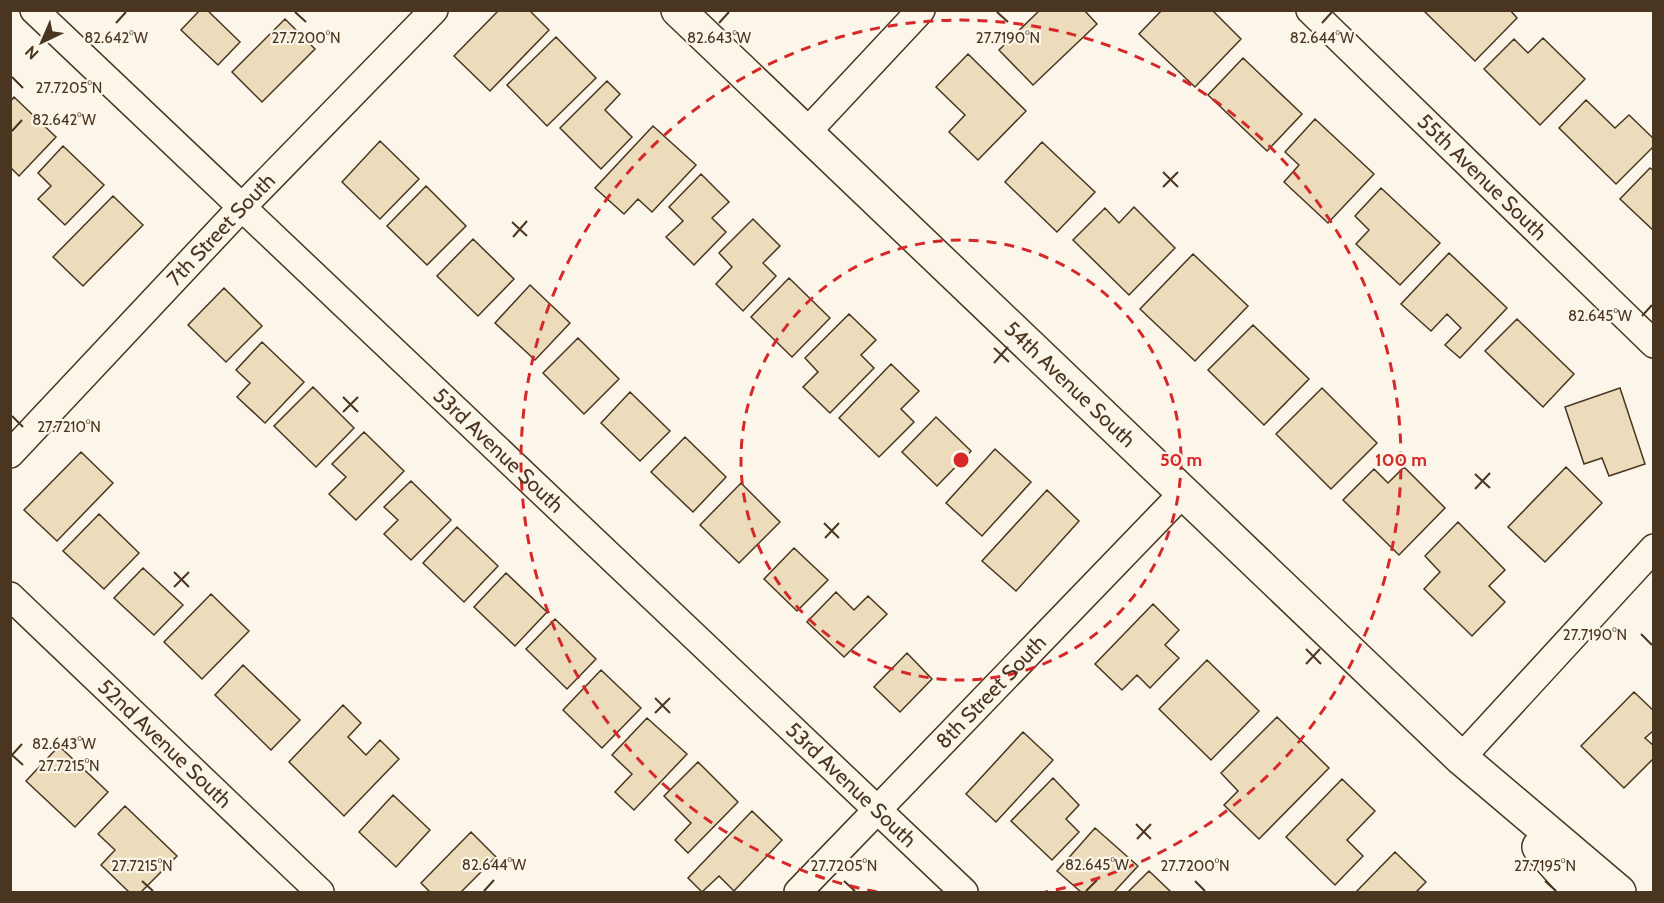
<svg xmlns="http://www.w3.org/2000/svg" width="1664" height="903" font-family="Cabin,sans-serif">
  <style>
    .building { fill: #ecdcbc; stroke: #4a3520; stroke-width: 1.5 }
    .lines { fill: none; stroke-linecap: round; stroke-linejoin: round }
    .minor-casing { stroke: #4a3520; stroke-width: 30 }
    .tertiary-casing { stroke: #4a3520; stroke-width: 36 }
    .minor { stroke: #fbf6e9; stroke-width: 27 }
    .tertiary { stroke: #fbf6e9; stroke-width: 33 }
    .ticks { fill: none; stroke: #4a3520; stroke-width: 2 }
    .ring { fill: none; stroke: #d62828; stroke-width: 3; stroke-dasharray: 10 8 }
    .labels { text-anchor: middle; stroke-width: 4.5; stroke-linejoin: round; paint-order: stroke }
    .street-label { font-size: 21px; fill: #4a3520; stroke: #fbf6e9 }
    .ticks-label { font-size: 15px; text-anchor: middle; fill: #4a3520; stroke: #fbf6e9; stroke-width: 4.5; stroke-linejoin: round; paint-order: stroke }
    .centre { fill: #d62828; stroke: #fbf6e9; stroke-width: 3 }
    .ring-label { font-size: 18px; text-anchor: middle; font-weight: bold; fill: #d62828; stroke: #fbf6e9; stroke-width: 4.5; stroke-linejoin: round; paint-order: stroke }
  </style>
  <rect width="100%" height="100%" fill="#fbf6e9"/>
  <path class="building" d="M200 10H207L240 42 218 65 181 30Z
    M499 10H529L549 30 490 91 454 56Z
    M1040 10H1084L1097 24 1033 85 999 50Z
    M1162 10H1212L1241 39 1195 87 1139 34Z
    M1423 10H1510L1517 18 1475 61Z
    M285 19 315 49 262 102 232 72Z
    M556 37 596 78 547 126 507 85Z
    M1543 38 1585 79 1540 125 1484 69 1514 39 1528 53Z
    M968 54 1026 111 978 160 949 132 965 115 936 87Z
    M1243 58 1302 114 1267 151 1208 95Z
    M607 81 620 94 605 110 632 137 601 169 560 128Z
    M14 97 56 137 19 176 10 167V102Z
    M1586 100 1615 128 1629 115 1654 139V146L1616 184 1559 128Z
    M1315 119 1374 174 1328 223 1284 182 1299 165 1285 152Z
    M653 126 696 165 652 212 638 199 624 214 595 188Z
    M380 141 419 179 380 219 342 182Z
    M1042 142 1095 192 1057 232 1005 182Z
    M63 146 104 185 65 225 38 199 51 186 38 173Z
    M1650 168 1654 171V231L1620 199Z
    M701 174 729 202 712 218 726 232 694 265 666 237 683 221 669 207Z
    M426 186 466 226 427 265 387 226Z
    M1381 188 1440 243 1400 285 1356 244 1369 230 1355 216Z
    M113 196 143 225 83 286 53 257Z
    M1134 207 1175 248 1129 295 1073 240 1105 208 1119 223Z
    M753 219 780 246 763 263 776 276 743 311 716 284 732 267 719 253Z
    M473 239 514 279 478 316 437 276Z
    M1449 253 1507 308 1460 358 1445 345 1461 328 1447 314 1431 331 1401 304Z
    M1193 254 1248 306 1195 361 1140 309Z
    M789 278 830 318 792 357 751 317Z
    M530 285 570 323 535 360 495 323Z
    M224 288 262 326 226 362 188 325Z
    M849 314 876 340 861 355 874 368 830 413 803 387 818 372 805 358Z
    M1517 319 1574 374 1543 407 1485 351Z
    M1253 325 1309 379 1264 425 1208 370Z
    M578 338 619 379 584 414 543 373Z
    M262 342 304 382 265 423 237 397 250 383 236 370Z
    M891 364 919 391 901 409 914 422 879 457 839 418Z
    M313 387 354 428 316 467 274 426Z
    M1322 388 1377 443 1331 489 1276 434Z
    M1620 388 1645 464 1609 476 1602 458 1584 464 1565 407Z
    M630 392 670 431 640 461 601 423Z
    M936 417 971 451 937 486 902 452Z
    M364 432 404 471 356 520 329 494 346 477 332 464Z
    M685 437 726 477 693 512 651 472Z
    M995 449 1031 482 982 536 946 503Z
    M81 452 113 483 57 541 24 510Z
    M1404 467 1445 508 1399 555 1343 500 1374 469 1388 483Z
    M1566 467 1602 503 1545 562 1508 527Z
    M411 481 451 520 411 560 384 534 398 520 384 507Z
    M741 483 780 522 739 563 700 525Z
    M1047 490 1079 521 1016 591 982 561Z
    M99 514 139 553 104 589 63 551Z
    M1458 522 1505 570 1489 586 1505 602 1472 636 1424 589 1440 572 1425 556Z
    M457 527 498 566 464 602 423 563Z
    M794 548 828 580 797 611 764 579Z
    M143 568 183 605 154 635 114 598Z
    M506 573 547 612 515 646 474 607Z
    M836 592 854 610 868 596 887 614 844 657 807 622Z
    M211 594 249 631 202 679 164 642Z
    M1153 604 1179 630 1165 645 1179 658 1150 688 1137 675 1122 690 1095 664Z
    M555 619 596 659 567 689 526 649Z
    M907 653 932 679 900 712 874 687Z
    M1207 660 1259 711 1211 760 1159 709Z
    M243 665 300 720 271 750 215 695Z
    M601 670 641 708 602 748 563 710Z
    M1634 692 1654 711V730L1645 738 1654 746V758L1624 788 1581 746Z
    M343 705 361 723 348 737 366 755 380 740 399 759 344 816 289 762Z
    M1277 717 1329 768 1259 839 1224 805 1238 791 1221 773Z
    M647 718 687 754 634 810 615 792 632 774 612 755Z
    M1023 732 1053 760 996 822 966 794Z
    M59 746 108 792 75 827 26 781Z
    M698 762 738 802 688 853 675 840 691 823 664 796Z
    M1053 778 1079 805 1066 819 1079 832 1052 860 1011 821Z
    M1342 779 1375 811 1347 840 1363 856 1335 885 1286 837Z
    M393 795 430 830 396 867 359 832Z
    M125 806 177 856 141 892H129L101 865 115 850 98 834Z
    M752 811 782 840 734 891 719 876 702 892 688 878Z
    M1095 828 1138 866 1114 892H1081L1057 871Z
    M471 832 496 857 461 892H430L421 883Z
    M1395 852 1426 882 1416 892H1356Z
    M1149 871 1171 892H1128Z"/>
  <g class="lines">
    <defs>
      <g id="minor">
        <path id="s1" d="M34 10 964 892"/>
        <path id="s2" d="M1310 10 1654 344"/>
        <path d="M806 133 921 10"/>
        <path id="s3" d="M10 454 241 208 434 10"/>
        <path id="s4" d="M10 596 320 892"/>
        <path d="M1461 758 1654 548"/>
        <path id="s5" d="M798 892 1184 492"/>
      </g>
      <g id="tertiary">
        <path id="s6" d="M678 10 1461 758 1619 892"/>
        <path d="M1539 847 1580 892"/>
      </g>
    </defs>
    <use href="#minor" class="minor-casing"/>
    <use href="#tertiary" class="tertiary-casing"/>
    <use href="#minor" class="minor"/>
    <use href="#tertiary" class="tertiary"/>
  </g>
  <path class="ticks" d="M295 12 306 22M997 12 1008 22M116 23 126 12M719 23 729 12M1322 23 1332 12M12 77 23 88M12 131 22 120M1163 172 1178 187M1163 187 1178 172M512 222 527 236M513 237 527 221M1642 316 1652 305M994 348 1009 362M994 363 1008 347M343 397 358 412M343 412 358 397M12 416 23 427M1475 474 1490 488M1475 489 1490 473M824 523 839 538M825 538 839 523M174 572 189 587M174 587 189 572M1641 634 1652 645M1306 649 1321 664M1306 664 1320 649M655 698 670 713M655 713 670 698M12 755 22 744M12 755 23 765M1136 824 1151 839M1137 839 1151 824M142 881 153 891M844 881 855 891M1195 881 1205 891M1545 881 1556 891M484 891 494 880M1086 891 1097 880"/>
  <g class="ring">
    <circle cx="961" cy="460" r="220"/>
    <path d="M877 892A440 440 0 1 1 1045 892"/>
  </g>
  <g class="labels">
    <g class="street-label">
      <text dy="7" stroke="none"><textPath href="#s2" startOffset="240">55th Avenue South</textPath></text>
      <text dy="7" stroke="none"><textPath href="#s3" startOffset="308">7th Street South</textPath></text>
      <text dy="7" stroke="none"><textPath href="#s6" startOffset="542">54th Avenue South</textPath></text>
      <text dy="7" stroke="none"><textPath href="#s1" startOffset="640">53rd Avenue South</textPath></text>
      <text dy="7" stroke="none"><textPath href="#s5" startOffset="278">8th Street South</textPath></text>
      <text dy="7" stroke="none"><textPath href="#s4" startOffset="214">52nd Avenue South</textPath></text>
      <text dy="7" stroke="none"><textPath href="#s1" startOffset="1126">53rd Avenue South</textPath></text>
    </g>
  </g>
  <g class="ticks-label">
    <text x="306" y="43">27.7200°N</text>
    <text x="1008" y="43">27.7190°N</text>
    <text x="719" y="43">82.643°W</text>
    <text x="1322" y="43">82.644°W</text>
    <text x="116" y="43">82.642°W</text>
    <text x="69" y="93">27.7205°N</text>
    <text x="64" y="125">82.642°W</text>
    <text x="1600" y="321">82.645°W</text>
    <text x="69" y="432">27.7210°N</text>
    <text x="1595" y="640">27.7190°N</text>
    <text x="64" y="749">82.643°W</text>
    <text x="69" y="771">27.7215°N</text>
    <text x="494" y="870">82.644°W</text>
    <text x="1097" y="870">82.645°W</text>
    <text x="142" y="871">27.7215°N</text>
    <text x="844" y="871">27.7205°N</text>
    <text x="1195" y="871">27.7200°N</text>
    <text x="1545" y="871">27.7195°N</text>
  </g>
  <circle cx="961" cy="460" r="9" class="centre"/>
  <g class="ring-label">
    <text x="1181" y="466">50 m</text>
    <text x="1401" y="466">100 m</text>
  </g>
  <rect width="1664" height="903" fill="none" stroke="#4a3520" stroke-width="24"/>
  <g transform="translate(42 42) rotate(224)" stroke="#fbf6e9" stroke-width="4.5" paint-order="stroke">
  <path d="M0-4.5L10 22L0 15L-10 22Z" fill="#4a3520"/>
  <text y="-9" font-size="16" font-weight="bold" text-anchor="middle" fill="#4a3520">N</text>
  </g>
</svg>
